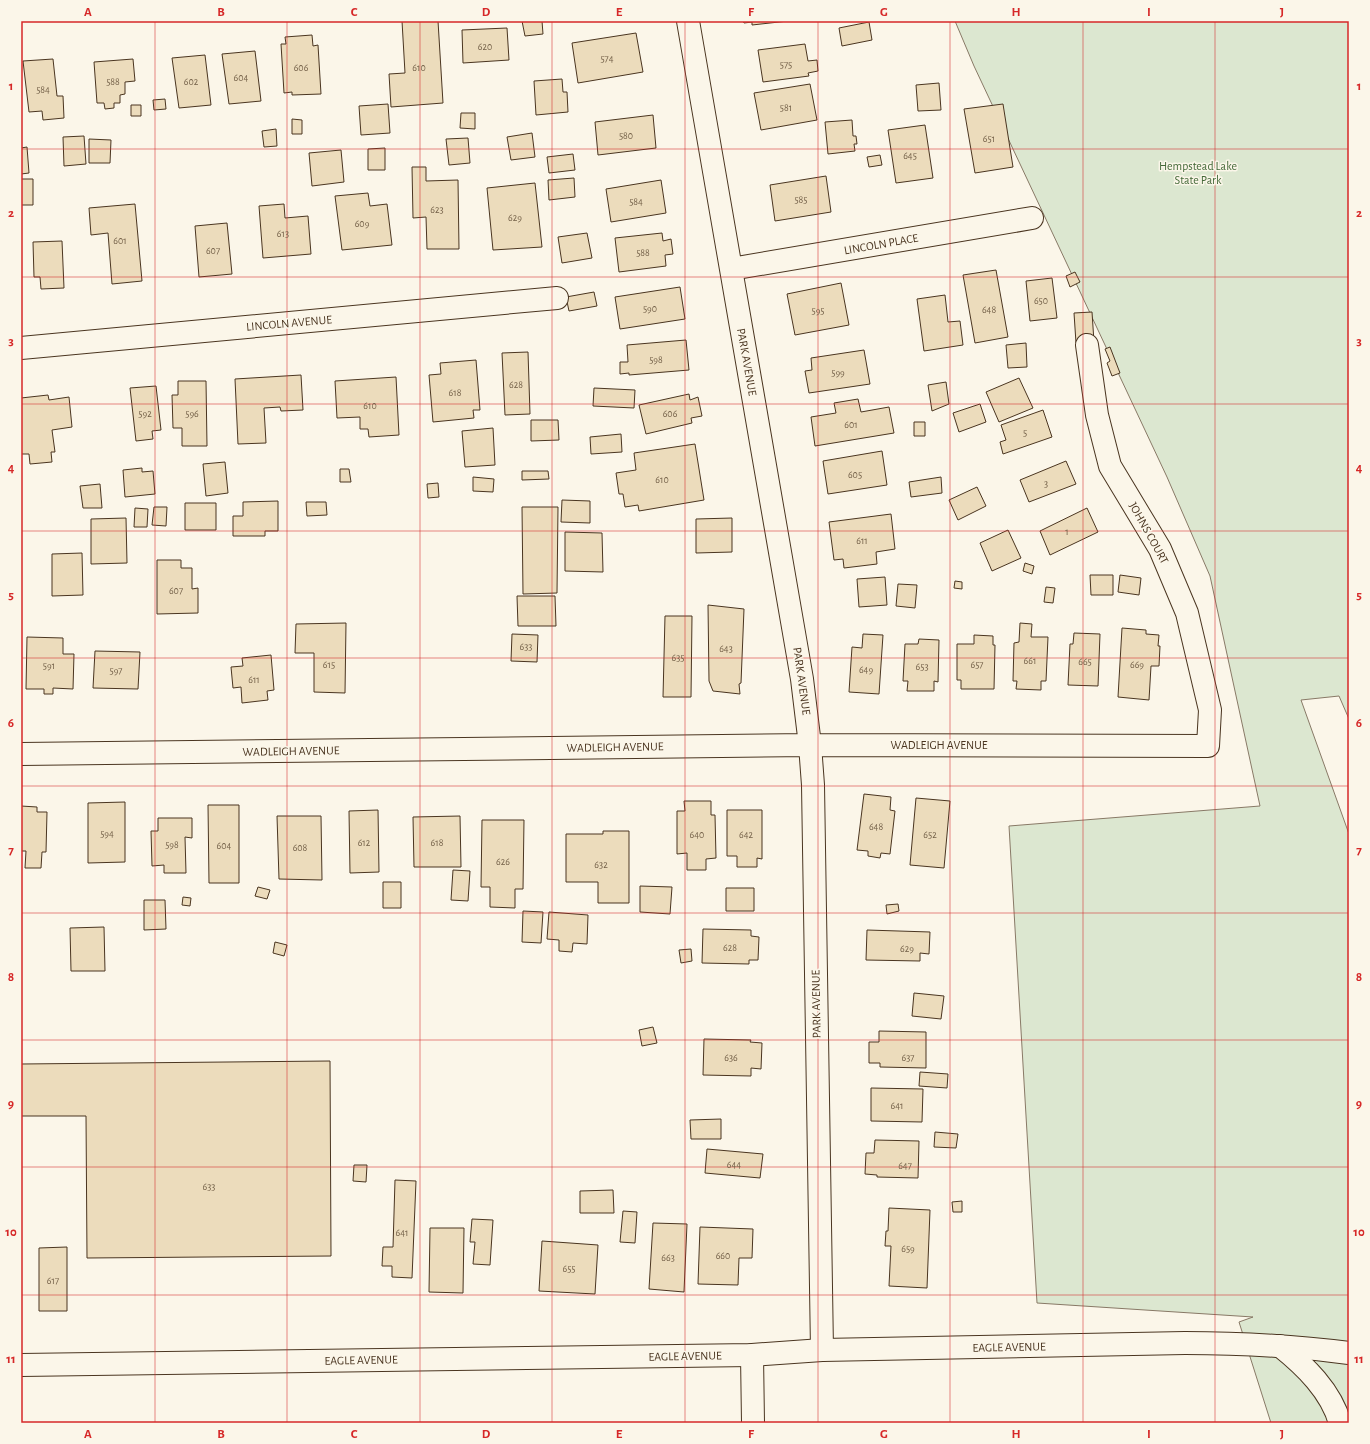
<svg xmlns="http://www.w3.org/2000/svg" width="1370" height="1444" font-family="'Alegreya Sans',sans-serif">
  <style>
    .green { fill: #dce7d0; stroke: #887966 }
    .building { fill: #ecdcbc; stroke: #4a3520 }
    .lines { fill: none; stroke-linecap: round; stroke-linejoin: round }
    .street-casing { stroke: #4a3520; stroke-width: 24 }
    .secondary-casing { stroke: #4a3520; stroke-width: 24 }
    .highway-casing { stroke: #4a3520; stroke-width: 24 }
    .street { stroke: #fbf6e9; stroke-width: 22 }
    .secondary { stroke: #fbf6e9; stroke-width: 22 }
    .highway { stroke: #fbf6e9; stroke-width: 22 }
    .grid { fill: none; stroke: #d62828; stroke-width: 1; stroke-opacity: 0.55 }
    .labels { text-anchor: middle; stroke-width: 3; stroke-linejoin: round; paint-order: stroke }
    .number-label { font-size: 10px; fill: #725f47 }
    .park-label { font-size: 12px; fill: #436837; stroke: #fbf6e9 }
    .street-label { font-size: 12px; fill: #4a3520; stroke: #fbf6e9 }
    .neatline { fill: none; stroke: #d62828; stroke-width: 1.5 }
    .grid-label { font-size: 13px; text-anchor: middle; font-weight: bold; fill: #d62828 }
  </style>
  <rect width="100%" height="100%" fill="#fbf6e9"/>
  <path class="green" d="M955 21H1349V719L1339 696 1301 700 1349 834V1423H1271L1239 1322 1253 1317 1037 1303 1009 826 1260 806 1210 576 1167 477 974 66Z"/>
  <path class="building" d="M402 21H438L443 103 391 107 389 74 405 73Z
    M522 21H542L543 34 525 36Z
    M743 21H788L752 25V22L744 23Z
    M869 22 872 40 842 46 839 28Z
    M507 28 509 60 463 63 462 30Z
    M636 33 643 72 578 83 572 43Z
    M312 35 313 46 318 45 321 94 292 95V92L284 93 281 44H286L285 37Z
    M805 44 808 61 817 60 818 71 808 73 809 76 763 82 758 50Z
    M255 51 261 101 229 104 222 54Z
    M205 55 211 105 179 108 172 58Z
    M53 59 57 96H63L64 118 43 120 42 111 29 112 23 61Z
    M133 59 135 81 125 82V94L120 95V103H114V108L105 109 104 103H97L94 62Z
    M562 79 563 92H567L568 112 536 115 534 81Z
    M939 83 941 110 918 111 916 85Z
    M810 84 817 120 761 130 754 93Z
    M165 99 166 109 154 110 153 100Z
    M388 104 390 133 361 135 359 106Z
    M1003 104 1013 167 975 173 964 109Z
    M131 105H141V116H131Z
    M461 113H475V129L460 128Z
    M653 115 656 148 598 155 595 122Z
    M292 119 302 120V134H292Z
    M852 120 853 136H856L857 144H854L855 151 828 154 825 122Z
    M925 125 933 178 896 183 888 130Z
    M276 129 277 146 264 147 262 131Z
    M532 133 535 157 511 160 507 137Z
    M84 136 86 164 64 166 63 137Z
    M468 138 470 163 449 165 446 139Z
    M89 139 111 140 110 163H89Z
    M27 147 29 173 21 174V148Z
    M385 148V170H368V149Z
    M341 150 344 182 312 186 309 153Z
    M573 154 575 170 549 173 547 157Z
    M880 155 882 165 869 167 867 157Z
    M412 167H426V181L458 180 459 249H427L426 217 413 218Z
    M826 176 831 212 775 221 770 185Z
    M574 178 575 197 549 200 548 180Z
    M21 179H33V205H21Z
    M661 180 666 213 611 222 606 189Z
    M535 183 542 247 493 250 487 188Z
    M368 193 370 206 387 204 392 245 342 250 335 196Z
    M135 204 142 281 112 284 108 233 91 235 89 208Z
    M284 204 285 218 308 216 311 254 263 258 259 206Z
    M227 223 232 274 199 277 195 226Z
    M587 233 592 258 562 263 558 237Z
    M662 233 663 241 671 239 673 254 665 255 666 266 619 272 615 238Z
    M62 241 64 288 41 289 40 277H34L33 242Z
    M996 270 1008 337 975 343 963 275Z
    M1075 272 1080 282 1070 287 1066 276Z
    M1052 278 1057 318 1030 321 1026 281Z
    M841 283 849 325 795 335 787 294Z
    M680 287 685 319 620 329 615 297Z
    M594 292 597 306 569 311 566 297Z
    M945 295 948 322 960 321 963 345 924 351 917 299Z
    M1092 312 1094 342 1076 343 1074 313Z
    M686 340 689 370 629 375V373L620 374V362H628L627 345Z
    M1026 343 1027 367 1008 368 1006 345Z
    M1110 347 1120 373 1112 376 1107 363 1110 361 1105 349Z
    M864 350 870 384 809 393 805 371 812 370 811 358Z
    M528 352 530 414 505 415 502 353Z
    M476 360 480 410H473L474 418 433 422 429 375 441 374 440 363Z
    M301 375 303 410 281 411 280 407 264 408 266 443 238 444 235 379Z
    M396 377 399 435 369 437 368 429H360V417L337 418 335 381Z
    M1019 378 1033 408 999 422 986 392Z
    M178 381H206L207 446H182V428H173L172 395H178Z
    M946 382 949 404 932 411 928 385Z
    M156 386 161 430 152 431 153 439 136 441 130 388Z
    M594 388 635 390 634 408 593 406Z
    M689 394 690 400 698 397 702 416 691 418 692 423 646 434 639 405Z
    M48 395 49 400 69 397 72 427 52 430 55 452H51L52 462 30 464 29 454H21V398Z
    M858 399 861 412 889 407 894 433 815 446 811 417 836 413 834 403Z
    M980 404 986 422 959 432 953 413Z
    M1043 410 1052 437 1003 454 1000 442 1006 440 1001 425Z
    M531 420H558L559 440 531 441Z
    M914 422H925V436H914Z
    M493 428 495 465 465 467 462 431Z
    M621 434 622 452 591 454 590 437Z
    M695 444 704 500 639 511 638 505 625 507 623 494H619L616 473 636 470 634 453Z
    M882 451 887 485 828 494 823 461Z
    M1066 461 1076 484 1029 502 1020 480Z
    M225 462 228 493 206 496 203 464Z
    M142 468V472L153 471 155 494 125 497 123 470Z
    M340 469H349L351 482H340Z
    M522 471H548L549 479 522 480Z
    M473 477 494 479 493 492 473 491Z
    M941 477 942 493 911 497 909 482Z
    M438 483 439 497 428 498 427 484Z
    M100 484 102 508H83L80 486Z
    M977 487 986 506 958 520 949 500Z
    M562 500 590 501V523L561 522Z
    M278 501V531H265V536H233V516H243V502Z
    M306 502H326L327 515 307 516Z
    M185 503H216V530H185Z
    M154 507H167L166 526 152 525Z
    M522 507H558L557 593 523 594Z
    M135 508 148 509 147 527H134Z
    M1087 508 1098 532 1050 555 1040 531Z
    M891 514 895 549 876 552 877 564 844 568 843 559 834 560 829 522Z
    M126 518 127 563 91 564V519Z
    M732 518V552L696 553V519Z
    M1008 530 1021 558 992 571 980 543Z
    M565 532 602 533 603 572 565 571Z
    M82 553 83 595 52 596V554Z
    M157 560H181V568H192V589L198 588V613L157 614Z
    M1025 563 1034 566 1032 574 1023 571Z
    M1090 575H1113V595H1091Z
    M1120 575 1141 578 1139 595 1118 592Z
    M885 577 887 605 859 607 857 579Z
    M955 581 962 582V589L954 588Z
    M898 584 917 585 915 608 896 606Z
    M1046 587 1055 588 1053 603 1044 602Z
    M517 596H555L556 626H518Z
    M708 605 744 609 741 683 739 684 740 694 713 691 709 681Z
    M665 616H692L691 697H663Z
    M346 623 345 693 314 692V653H295L296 624Z
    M1020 623 1032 624 1031 637H1048L1046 681H1041V690L1016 689 1017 681H1013L1014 643 1019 642Z
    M1122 628 1146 630V634L1159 635 1158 646H1160L1159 666H1151L1149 700 1118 697Z
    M1074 633 1100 634 1098 686 1068 685 1070 644H1073Z
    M512 634 538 635 537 662 511 661Z
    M863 634 883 635 879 694 849 692 852 647 862 648Z
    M974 635 993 636V645H995L994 689H961V680H957V644H974Z
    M27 637 63 638V654H74L73 689 53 688V694H44V689H26Z
    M919 639 939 640 938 682 934 681V691H907L908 681H903L905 644H918Z
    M95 651 140 652 138 689 93 688Z
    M271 655 274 690 267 691 268 700 242 703 241 687 233 688 231 667 243 666 242 658Z
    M864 794 891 797 890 810 895 811 890 854 881 853 880 858 868 856V851L857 850Z
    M916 798 950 801 944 868 910 865Z
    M684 801H711V815H715L716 858 706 859V870H687V853L677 854V811H685Z
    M125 802V862L88 863V803Z
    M208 805H239V883H209Z
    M21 806 37 807V812H47L46 852H42L41 868H25L26 851H21Z
    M378 810 379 872 350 873 349 811Z
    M727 810H762V859L757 858V867H737V856H727Z
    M277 816H321L322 880 279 879Z
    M460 816 461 867H414L413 817Z
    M158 818H192V838L185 837 186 873H164V865L152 866 151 831H158Z
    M482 820H524L523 889H515V908L490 907V887H481Z
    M603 831H629V903H598V882H566V834H603Z
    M453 870 470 871 468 901 451 900Z
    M383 882H401V908H383Z
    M640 886 672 887 670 914 640 912Z
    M258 887 270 890 267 899 255 896Z
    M726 888H754V911H726Z
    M183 897 191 898 190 906 182 905Z
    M144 900H165L166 929 144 930Z
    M898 904 899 911 887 914 886 905Z
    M523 911 543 912 541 943 522 942Z
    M549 912 588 915 587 944 573 943 572 952 559 951V940L547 939Z
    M104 927 105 971H71L70 928Z
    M703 929 751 930V936L759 937 758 960H749V964L702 963Z
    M867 930 930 932 929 954 920 953V961L866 960Z
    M275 942 287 945 284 956 273 953Z
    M691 949 692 961 681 963 679 950Z
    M914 993 944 996 941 1019 912 1016Z
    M653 1027 657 1043 642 1046 639 1030Z
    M879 1031 926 1032V1068L880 1067V1063H869V1042H879Z
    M704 1039 751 1040 750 1042 762 1043 761 1069 751 1068V1076L703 1075Z
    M330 1061 331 1256 87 1258 86 1116H21V1064Z
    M920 1072 948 1074 947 1088 919 1086Z
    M871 1088 923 1089 922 1122 871 1121Z
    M721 1119V1139H691L690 1120Z
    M935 1132 958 1134 956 1148 934 1147Z
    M875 1140 919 1141 918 1178 877 1177V1175L865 1174 866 1153H874Z
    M707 1149 763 1154 760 1178 705 1173Z
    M354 1165H367L366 1182 353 1181Z
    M395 1180 416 1181 412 1278 392 1277V1266H382L383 1247H393Z
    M613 1190 614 1213H580V1191Z
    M962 1201V1212H953L952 1202Z
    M889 1208 930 1210 927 1288 889 1286 891 1246H885L886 1231H888Z
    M623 1211 637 1212 635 1243 620 1242Z
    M472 1219 493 1220 490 1265 473 1264 475 1242H470Z
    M653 1223 687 1224 684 1292 649 1289Z
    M700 1227 753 1229 752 1258H739L738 1285 698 1284Z
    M430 1228H464L463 1293 429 1292Z
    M542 1241 598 1245 595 1294 539 1291Z
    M67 1247V1311H39V1248Z"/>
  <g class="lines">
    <defs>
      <path id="street" d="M688 21 802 679 810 745 813 785 822 1350
        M731 269 1032 218
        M21 348 557 298
        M21 754 810 745 1208 746 1210 710 1187 613 1160 549 1110 466 1097 415 1087 345
        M752 1355 753 1423"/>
      <path id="secondary" d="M21 1365 752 1355 822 1350 1185 1343C1240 1343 1295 1346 1349 1353"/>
      <path id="highway" d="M1280 1346C1305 1366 1331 1391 1340 1423"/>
    </defs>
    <use href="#street" class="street-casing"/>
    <use href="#secondary" class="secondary-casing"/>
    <use href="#highway" class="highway-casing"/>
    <use href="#street" class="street"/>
    <use href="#secondary" class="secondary"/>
    <use href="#highway" class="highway"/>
  </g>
  <path class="grid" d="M155 21V1423M287 21V1423M420 21V1423M552 21V1423M685 21V1423M818 21V1423M950 21V1423M1083 21V1423M1215 21V1423M21 149H1349M21 277H1349M21 404H1349M21 531H1349M21 658H1349M21 786H1349M21 913H1349M21 1040H1349M21 1167H1349M21 1295H1349"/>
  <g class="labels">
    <g class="number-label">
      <text x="485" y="50">620</text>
      <text x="607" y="62">574</text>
      <text x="786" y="68">575</text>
      <text x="301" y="71">606</text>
      <text x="419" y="71">610</text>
      <text x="241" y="81">604</text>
      <text x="113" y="85">588</text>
      <text x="191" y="85">602</text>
      <text x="43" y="93">584</text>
      <text x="786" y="111">581</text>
      <text x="626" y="139">580</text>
      <text x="989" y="142">651</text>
      <text x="910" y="159">645</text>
      <text x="801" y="203">585</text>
      <text x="636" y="205">584</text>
      <text x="437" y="213">623</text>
      <text x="515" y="221">629</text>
      <text x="362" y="227">609</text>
      <text x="283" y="237">613</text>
      <text x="120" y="244">601</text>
      <text x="213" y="254">607</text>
      <text x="643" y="256">588</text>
      <text x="1041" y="304">650</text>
      <text x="650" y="312">590</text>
      <text x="989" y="313">648</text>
      <text x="818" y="314">595</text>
      <text x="656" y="363">598</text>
      <text x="838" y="376">599</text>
      <text x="516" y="388">628</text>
      <text x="455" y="396">618</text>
      <text x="370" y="409">610</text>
      <text x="145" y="417">592</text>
      <text x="192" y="417">596</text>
      <text x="670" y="417">606</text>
      <text x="851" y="428">601</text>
      <text x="1025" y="436">5</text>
      <text x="855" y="478">605</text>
      <text x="662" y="483">610</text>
      <text x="1046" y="487">3</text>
      <text x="1067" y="535">1</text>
      <text x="862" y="544">611</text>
      <text x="176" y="594">607</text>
      <text x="526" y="650">633</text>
      <text x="726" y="652">643</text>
      <text x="678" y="661">635</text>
      <text x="1030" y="664">661</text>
      <text x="1085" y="665">665</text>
      <text x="329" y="668">615</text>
      <text x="977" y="668">657</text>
      <text x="1137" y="668">669</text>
      <text x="49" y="669">591</text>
      <text x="922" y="670">653</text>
      <text x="866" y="673">649</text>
      <text x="116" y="674">597</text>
      <text x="254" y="683">611</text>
      <text x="876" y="830">648</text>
      <text x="107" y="837">594</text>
      <text x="697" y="838">640</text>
      <text x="746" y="838">642</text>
      <text x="930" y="838">652</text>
      <text x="364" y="846">612</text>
      <text x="437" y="846">618</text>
      <text x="172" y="848">598</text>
      <text x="224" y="849">604</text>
      <text x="300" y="851">608</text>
      <text x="503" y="865">626</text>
      <text x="601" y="868">632</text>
      <text x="730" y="951">628</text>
      <text x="907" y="952">629</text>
      <text x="731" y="1061">636</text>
      <text x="908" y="1061">637</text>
      <text x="897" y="1109">641</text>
      <text x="734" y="1168">644</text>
      <text x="905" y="1169">647</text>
      <text x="209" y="1190">633</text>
      <text x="402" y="1236">641</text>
      <text x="908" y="1252">659</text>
      <text x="723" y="1259">660</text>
      <text x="668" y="1261">663</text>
      <text x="569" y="1272">655</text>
      <text x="53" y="1284">617</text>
    </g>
    <g class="park-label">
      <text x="1198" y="170">Hempstead Lake<tspan x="1198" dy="14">State Park</tspan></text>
    </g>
    <g class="street-label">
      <text transform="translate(881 244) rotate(-10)" y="4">LINCOLN PLACE</text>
      <text transform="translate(289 323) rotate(-5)" y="4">LINCOLN AVENUE</text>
      <text transform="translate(747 362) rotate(80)" y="4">PARK AVENUE</text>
      <text transform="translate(1149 533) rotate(61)" y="4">JOHNS COURT</text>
      <text transform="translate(802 681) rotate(82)" y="4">PARK AVENUE</text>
      <text x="939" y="749">WADLEIGH AVENUE</text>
      <text transform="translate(615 747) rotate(-1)" y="4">WADLEIGH AVENUE</text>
      <text transform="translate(291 751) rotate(-1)" y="4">WADLEIGH AVENUE</text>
      <text transform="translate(816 1004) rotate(-91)" y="4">PARK AVENUE</text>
      <text transform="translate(1009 1347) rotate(-1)" y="4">EAGLE AVENUE</text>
      <text transform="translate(685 1356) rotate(-1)" y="4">EAGLE AVENUE</text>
      <text transform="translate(361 1360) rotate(-1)" y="4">EAGLE AVENUE</text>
    </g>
  </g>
  <rect width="1370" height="1444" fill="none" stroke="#fbf6e9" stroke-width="44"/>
  <rect x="22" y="22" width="1326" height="1400" class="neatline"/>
  <g class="grid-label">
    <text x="88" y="16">A</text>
    <text x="221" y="16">B</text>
    <text x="354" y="16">C</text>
    <text x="486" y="16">D</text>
    <text x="619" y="16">E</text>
    <text x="751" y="16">F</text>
    <text x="884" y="16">G</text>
    <text x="1016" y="16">H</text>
    <text x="1149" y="16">I</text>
    <text x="1282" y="16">J</text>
    <text x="11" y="90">1</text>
    <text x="1359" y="90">1</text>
    <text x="11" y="217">2</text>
    <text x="1359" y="217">2</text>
    <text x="11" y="345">3</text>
    <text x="1359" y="345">3</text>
    <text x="11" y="472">4</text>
    <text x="1359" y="472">4</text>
    <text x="11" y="599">5</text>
    <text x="1359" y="599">5</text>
    <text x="11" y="727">6</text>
    <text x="1359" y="727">6</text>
    <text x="11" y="854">7</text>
    <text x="1359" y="854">7</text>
    <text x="11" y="981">8</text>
    <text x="1359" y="981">8</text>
    <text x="11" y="1108">9</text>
    <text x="1359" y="1108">9</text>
    <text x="11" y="1236">10</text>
    <text x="1359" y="1236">10</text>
    <text x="11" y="1363">11</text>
    <text x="1359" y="1363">11</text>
    <text x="88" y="1438">A</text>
    <text x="221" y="1438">B</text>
    <text x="354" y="1438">C</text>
    <text x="486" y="1438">D</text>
    <text x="619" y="1438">E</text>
    <text x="751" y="1438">F</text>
    <text x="884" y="1438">G</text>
    <text x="1016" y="1438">H</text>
    <text x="1149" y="1438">I</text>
    <text x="1282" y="1438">J</text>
  </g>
</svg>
